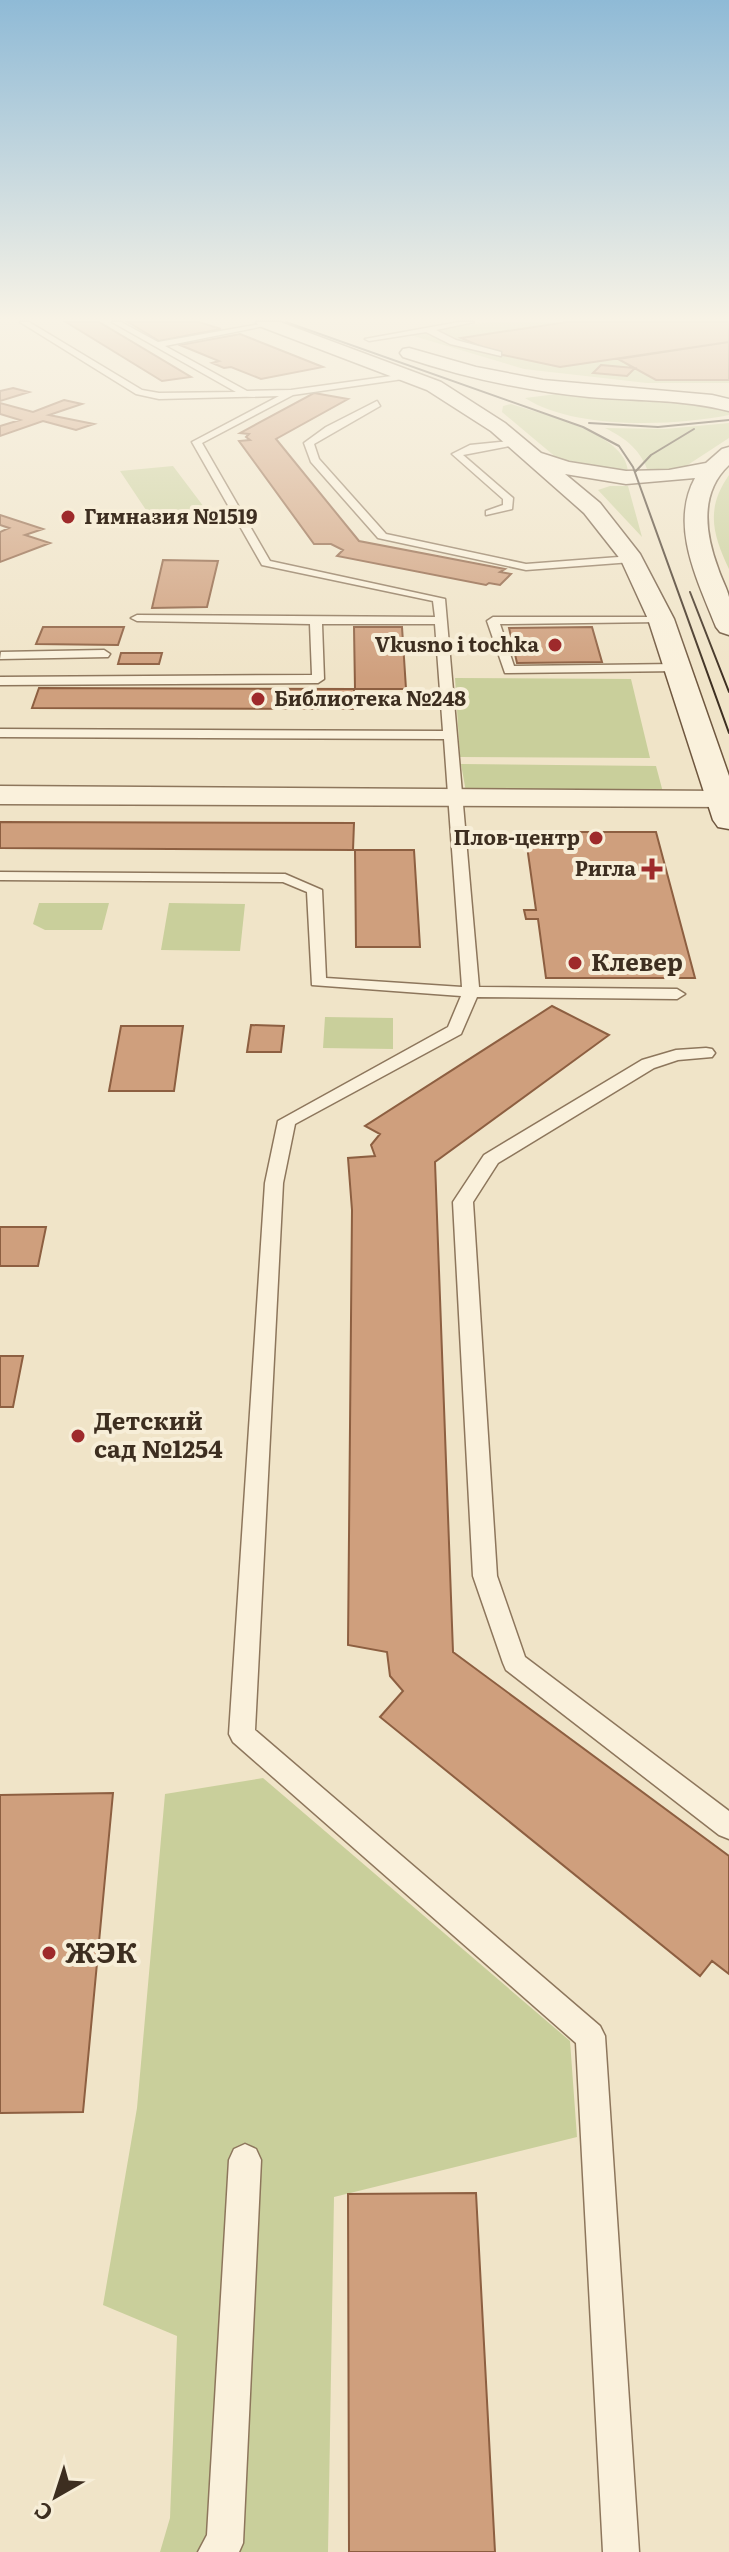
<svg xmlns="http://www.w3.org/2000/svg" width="729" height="2552" font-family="Literata,serif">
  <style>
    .green { fill: #c9cf9b }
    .building { fill: #cf9f7d; stroke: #8d5f41; stroke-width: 2 }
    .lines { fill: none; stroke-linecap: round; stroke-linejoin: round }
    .lane-casing { stroke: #8d765c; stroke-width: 3 }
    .street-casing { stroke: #8d765c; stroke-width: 3 }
    .secondary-casing { stroke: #6f573f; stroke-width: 3 }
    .lane { fill: #faf1dc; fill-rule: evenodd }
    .street { fill: #faf1dc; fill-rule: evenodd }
    .secondary { fill: #faf1dc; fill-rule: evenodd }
    .tram { stroke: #3d2e20; stroke-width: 2 }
    .poi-dot { fill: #9e2a2b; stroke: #f7eed8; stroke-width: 3 }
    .labels { text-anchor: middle; stroke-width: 8; stroke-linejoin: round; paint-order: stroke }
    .far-poi-label { font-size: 20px; font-weight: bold; fill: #3d2e20; stroke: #f7eed8; text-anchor: end }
    .poi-label { font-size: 24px; font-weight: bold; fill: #3d2e20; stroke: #f7eed8; text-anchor: start }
    .near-poi-label { font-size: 28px; font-weight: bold; fill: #3d2e20; stroke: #f7eed8; text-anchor: start }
  </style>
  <rect width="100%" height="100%" fill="#f0e4c8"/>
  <path class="green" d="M490 322H729V383H647L524 369 407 334Z
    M565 393 694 402 729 411V415C673 426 575 430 525 398Z
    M511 404C541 414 627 433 628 472L558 459 502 412 503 406Z
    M729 423V438L683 468 649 474C641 450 627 439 605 428L665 429Z
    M173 466 213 519 156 525 120 471Z
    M729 475V569C713 535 705 509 729 475Z
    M610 486H628L642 537 598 490Z
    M455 678 631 679 650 758 460 757Z
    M461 764 656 766 664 796 466 792Z
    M39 903H109L102 930H45L33 924Z
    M169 903 245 904 240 951 161 950Z
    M325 1017 393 1018V1049L323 1048Z
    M263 1778 570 2041 577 2137 334 2197 328 2552H160L170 2518 177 2336 103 2305 137 2108 165 1794Z"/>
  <path class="building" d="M66 322H99L191 377 162 381Z
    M128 322H199L221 329 159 341Z
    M567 322H729V342L560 367 498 354 461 338Z
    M240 334 323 367 261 379 231 367 224 368 212 363 219 361 180 345Z
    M729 342V380H656L618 359Z
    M601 365 635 368 627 376 593 373Z
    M13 388 29 392 0 401V391Z
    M314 393 348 399 276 439 359 541 505 569 500 572 511 574 500 585 489 583 486 585 337 556 343 550 331 544H314L239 441 250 440 246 437 249 434 240 433Z
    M64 400 82 404 49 415 94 424 76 430 43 421 0 436V426L20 420 0 414V403L33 412Z
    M0 515 43 529 25 535 50 543 0 562V532L9 528 0 525Z
    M163 560 218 561 207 607 152 608Z
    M43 627H124L118 645 36 644Z
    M354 627H402L406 689H355Z
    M592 627 602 662 517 663 509 628Z
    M121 653H162L159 664H118Z
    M39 688 354 689 353 709 32 708Z
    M0 822 354 823 353 850 0 848Z
    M525 832H656L695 978H546L538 919H526L524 910H536Z
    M355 850H414L420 947H356Z
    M552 1006 609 1035 435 1162 453 1652 729 1856V1974L712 1961 700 1976 380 1717 403 1691 390 1676 387 1652 348 1645 352 1210 348 1158 375 1156 371 1145 380 1134 365 1126Z
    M251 1025 284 1026 281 1052H247Z
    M121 1026H183L174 1091H109Z
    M0 1227H46L38 1266H0Z
    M0 1356H23L13 1407H0Z
    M113 1793 83 2112 0 2113V1795Z
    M476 2193 495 2552H349L348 2194Z"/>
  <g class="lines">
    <defs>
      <path id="lane" d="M20 322H29L142 390 159 393 236 392 112 322H121L158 342 272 322 269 325 165 346 247 391 291 390 413 373 410 378 293 395 202 443 270 561 445 599 479 987 677 989 685 994 677 999 477 997 461 1034 295 1124 283 1183 255 1730 600 2026 605 2036 639 2552H603L576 2043 233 1742 229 1734 265 1183 278 1121 448 1027 461 996 312 985 307 892 283 882 0 880V872L285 874 322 890 326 978 462 987 444 739 0 737V729L443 731 435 624H322L324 679 318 683 0 685V677L312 675 310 624 137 621 131 618 137 615 435 617 433 601 262 565 192 442 279 396 159 399 136 394Z
        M459 322H474L436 330 456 340 501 352V356L450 344 426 332 369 341 365 339Z
        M377 401 380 406 314 444 319 459 386 534 526 564 632 556 637 559 632 562 526 570 378 538 311 462 304 443 326 427Z
        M520 440V444L463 455 513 498 512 509 486 515V511L503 505V499L452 454 470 445Z
        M665 617 667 619 661 622 500 624 514 666 677 664 683 668 681 671 505 673 487 621 493 617Z
        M104 650 110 654 108 657 0 659 1 652Z
        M706 1048 712 1049 715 1053 712 1057 678 1060 654 1068 498 1163 473 1202 497 1576 525 1657 729 1811V1839L719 1835 506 1670 503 1663 473 1576 453 1202 484 1155 642 1060 676 1050Z
        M245 2144 256 2149 261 2160 243 2543 239 2552H198L207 2535 229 2160 234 2149Z"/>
      <path id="street" d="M0 786 722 791 729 793V807L0 804Z"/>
      <path id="secondary" d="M256 322H280L441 382 505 423 541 453 569 462 626 471 669 470 706 463 722 449 729 447V465C699 493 705 533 718 568 721 578 727 588 729 597 729 609 729 623 729 635L720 632 716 627C698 581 669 526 695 478L626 484 565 474 600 503 640 554 674 619 729 776V829L718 827 713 820 648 619 621 560 584 513 491 431 427 390 259 326Z
        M409 348 476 367 543 380 712 395 729 399V411C682 399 636 401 589 397 525 391 463 377 403 357L400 353 403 349Z"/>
    </defs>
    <use href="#lane" class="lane-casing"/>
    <use href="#street" class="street-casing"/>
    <use href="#secondary" class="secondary-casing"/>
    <use href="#lane" class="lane"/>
    <use href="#street" class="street"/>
    <use href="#secondary" class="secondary"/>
    <path class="tram" d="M286 322 583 427 619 446 633 467 729 733
      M589 423 658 427 729 420
      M635 472 651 455 694 429
      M690 592 729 692"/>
  </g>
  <linearGradient id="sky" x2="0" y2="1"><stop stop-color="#8fbad6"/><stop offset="0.47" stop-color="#f8f3e6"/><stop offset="1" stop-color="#f8f3e6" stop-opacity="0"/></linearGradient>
  <rect width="729" height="679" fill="url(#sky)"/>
  <g class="poi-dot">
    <circle cx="68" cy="517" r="8"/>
    <circle cx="555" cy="645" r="8"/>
    <circle cx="258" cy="699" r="8"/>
    <circle cx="596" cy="838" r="8"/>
    <path d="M648 857h8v8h8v8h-8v8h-8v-8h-8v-8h8z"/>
    <circle cx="575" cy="963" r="8"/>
    <circle cx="78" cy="1436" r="8"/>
    <circle cx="49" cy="1953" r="8"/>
  </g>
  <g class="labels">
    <g class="far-poi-label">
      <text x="84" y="524" text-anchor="start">Гимназия №1519</text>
      <text x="539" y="652">Vkusno i tochka</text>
      <text x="274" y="706" text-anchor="start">Библиотека №248</text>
      <text x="580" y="845">Плов-центр</text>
      <text x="636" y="876">Ригла</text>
    </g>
    <g class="poi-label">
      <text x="591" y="971">Клевер</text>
      <text x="94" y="1430">Детский<tspan x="94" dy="28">сад №1254</tspan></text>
    </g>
    <g class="near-poi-label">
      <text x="65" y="1963">ЖЭК</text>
    </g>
  </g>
  <g transform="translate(56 2496) rotate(219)" stroke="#f7eed8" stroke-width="6" paint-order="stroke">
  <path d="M0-6L14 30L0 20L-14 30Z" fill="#3d2e20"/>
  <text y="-12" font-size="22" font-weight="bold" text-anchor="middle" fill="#3d2e20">С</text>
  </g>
</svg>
